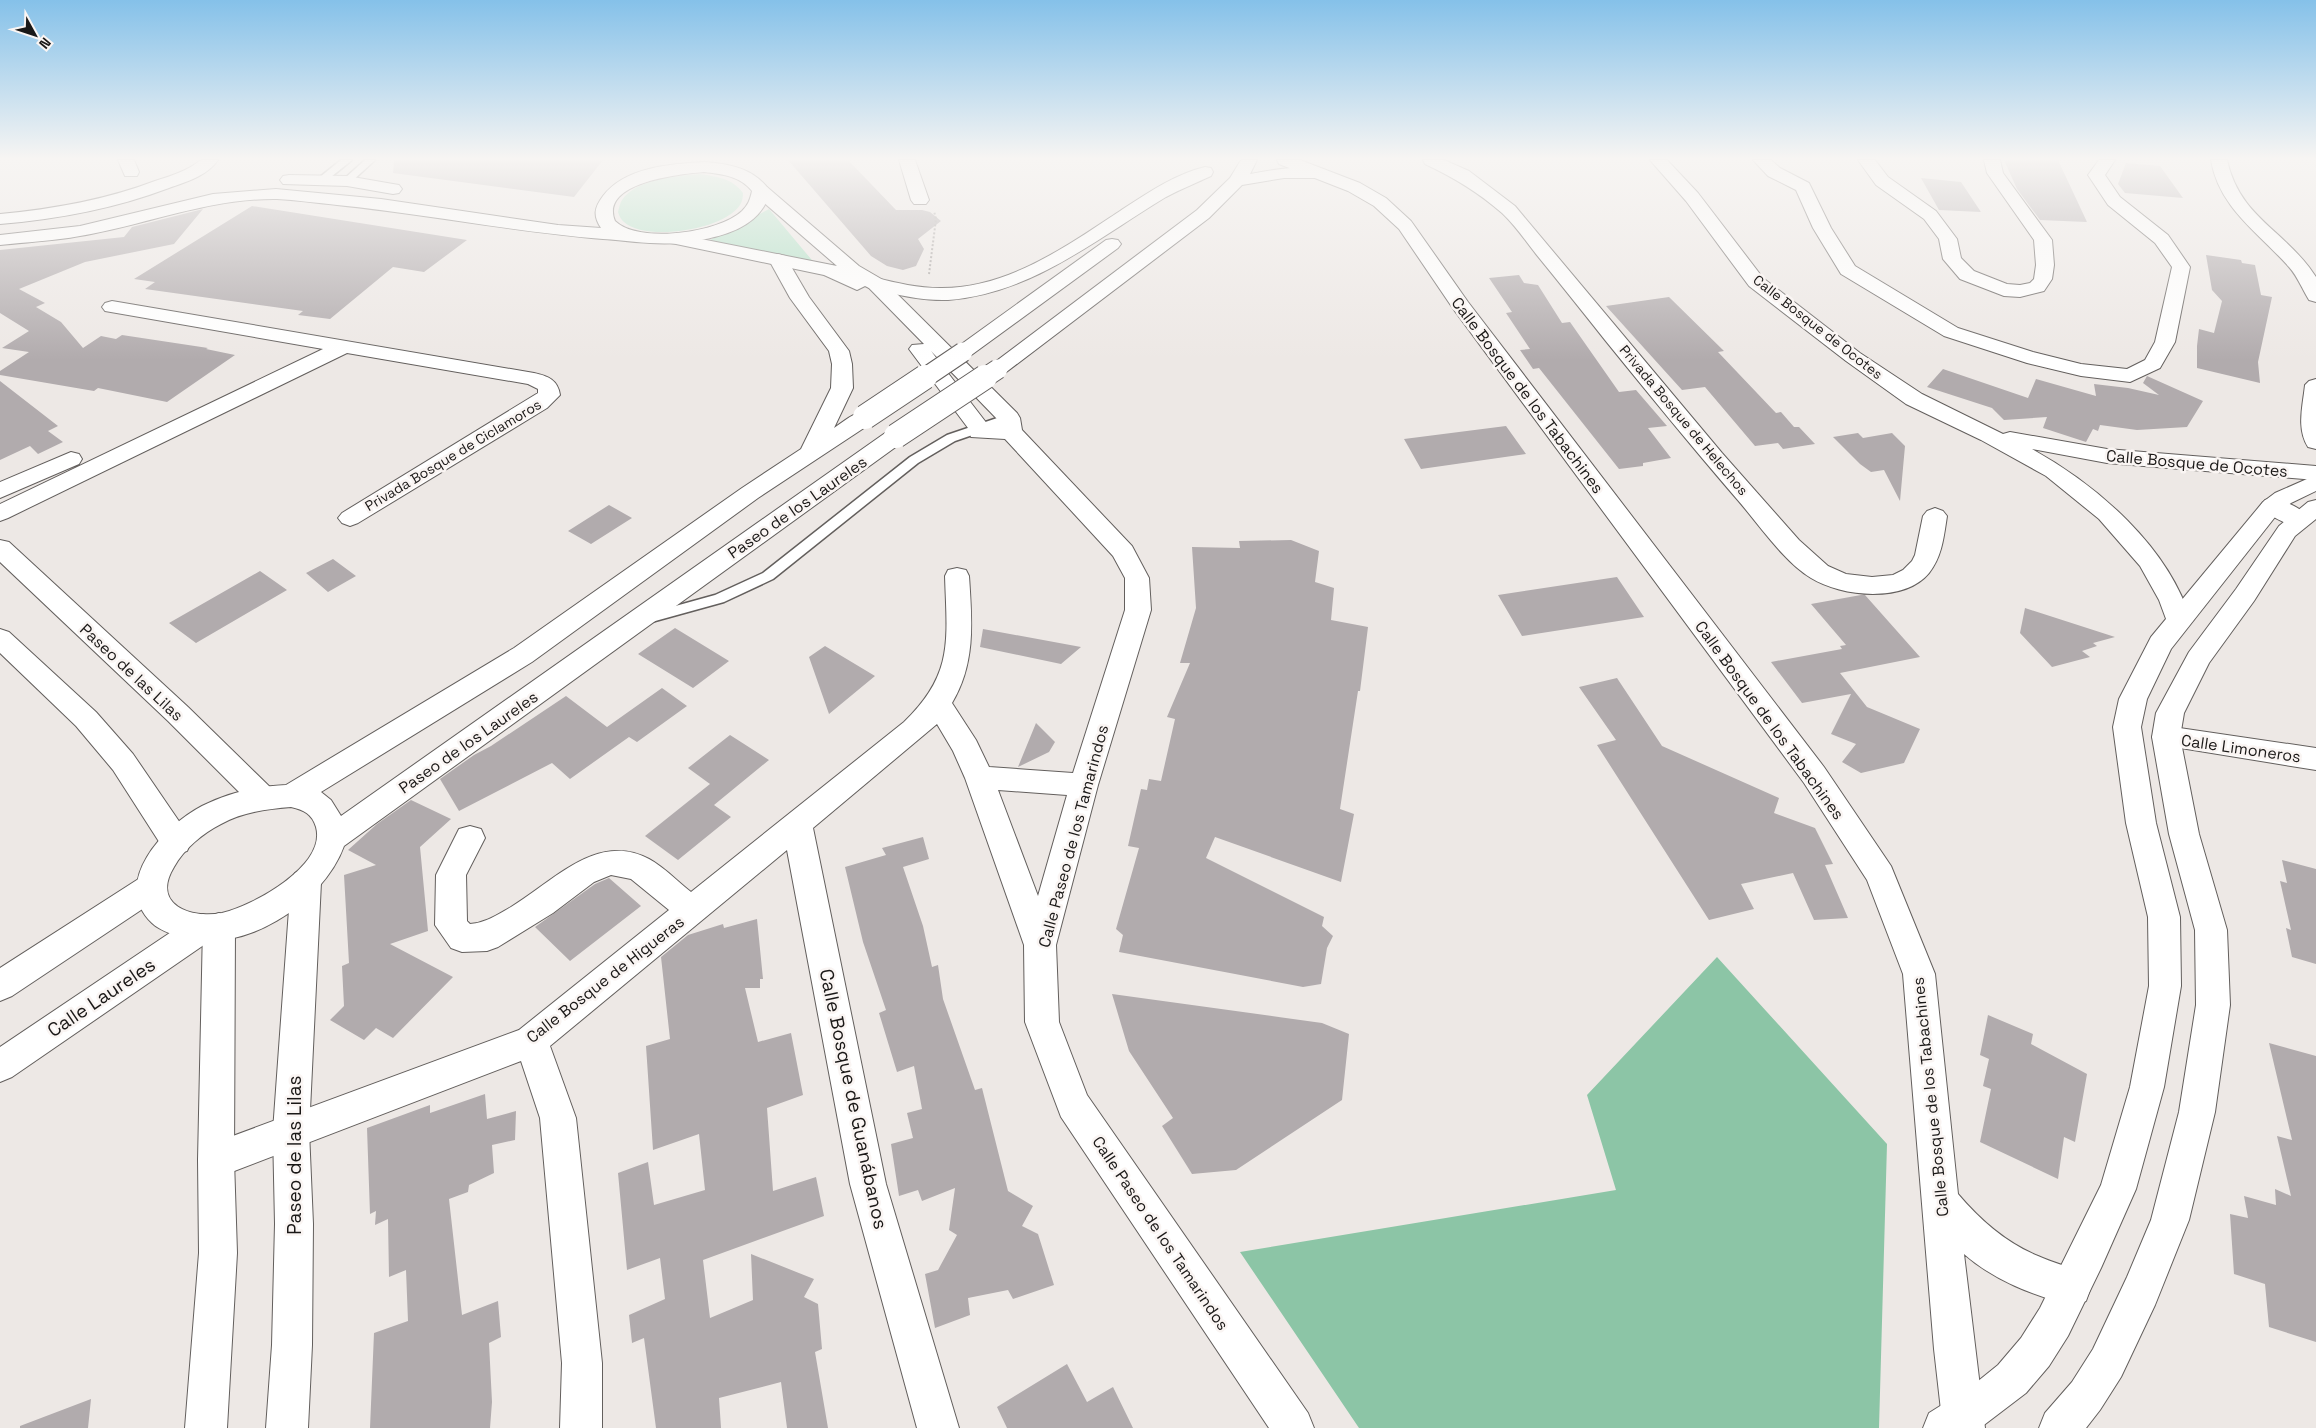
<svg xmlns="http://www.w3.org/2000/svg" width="2316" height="1428" font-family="'Space Grotesk',sans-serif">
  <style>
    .green { fill: #aedfc4 }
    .forest { fill: #8cc5a6 }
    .building { fill: #b1abad }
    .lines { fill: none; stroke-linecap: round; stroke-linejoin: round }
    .service-casing { stroke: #635f5d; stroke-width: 3 }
    .minor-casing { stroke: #635f5d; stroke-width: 2 }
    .tertiary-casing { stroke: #635f5d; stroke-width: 2 }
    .secondary-casing { stroke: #635f5d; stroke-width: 2 }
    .path { stroke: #a7a3a1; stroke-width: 2; stroke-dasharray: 2 2; stroke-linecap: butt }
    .service { fill: #fff; fill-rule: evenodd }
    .minor { fill: #fff; fill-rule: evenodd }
    .tertiary { fill: #fff; fill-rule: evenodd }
    .secondary { fill: #fff; fill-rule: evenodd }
    .secondary-bridge-far1-casing { stroke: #635f5d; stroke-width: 21; stroke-linecap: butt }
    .secondary-bridge-casing { stroke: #635f5d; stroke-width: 26; stroke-linecap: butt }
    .secondary-bridge-far1 { stroke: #fff; stroke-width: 19 }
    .secondary-bridge { stroke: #fff; stroke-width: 24 }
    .labels { text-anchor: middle; stroke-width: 5; stroke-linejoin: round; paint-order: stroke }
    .far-street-label { font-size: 14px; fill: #1a1817; stroke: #faf5f3 }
    .street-label { font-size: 16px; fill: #1a1817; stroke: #faf5f3 }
    .near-street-label { font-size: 19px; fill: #1a1817; stroke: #faf5f3 }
  </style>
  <rect width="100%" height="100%" fill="#ede8e5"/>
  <path class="green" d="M700 174C718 177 732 178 743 193 743 197 742 202 740 205 724 230 646 242 624 222 621 220 619 215 618 212 619 208 620 203 622 200 636 179 677 176 700 174Z
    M769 209 816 265 710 240Z"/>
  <path class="forest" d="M1717 957 1887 1144 1879 1428H1359L1240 1252 1616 1190 1587 1095Z"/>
  <path class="building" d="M394 160H603L574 197 393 173Z
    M788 160H848L896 210H922L930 212 941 221 918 239 924 249 916 266 903 270 887 266 871 256Z
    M2004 160H2058L2087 222 2040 220 2017 189Z
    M2126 163 2160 166 2183 198 2125 193 2118 184Z
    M1921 178 1961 182 1981 212 1939 210Z
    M252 206 467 240 424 272 393 267 330 319 298 315 303 311 145 289 155 282 134 279Z
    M203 209 174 244 85 262 19 289 45 303 36 307 61 322 83 348 101 336 116 339 122 335 208 348 206 349 235 355 167 402 98 388 94 391 0 375V371L29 352 2 348 29 331 0 313V250L124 237 132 227Z
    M2206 255 2241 260 2242 263 2255 265 2261 295 2272 297 2258 362 2260 383 2197 368V346L2199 329 2214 333 2222 301 2212 290Z
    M1519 275 1524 283 1538 285 1562 323 1570 322 1619 392 1636 390 1667 426 1648 428 1671 458 1643 463V466L1619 469 1539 368 1533 369 1520 350 1530 349 1506 313 1512 312 1489 278Z
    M1669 297 1724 351 1718 352 1776 413 1781 412 1794 427H1799L1815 444 1783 449 1778 443 1755 446 1705 387 1682 390 1606 306Z
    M1943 369 2028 398 2036 379 2096 396 2094 384 2128 388 2159 395 2143 383 2147 376 2203 401 2187 427 2137 430 2100 425 2098 431 2093 429 2086 442 2043 428 2047 417 2004 420 1992 408 1927 387Z
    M0 381 58 426 48 431 63 442 38 454 30 446 0 460Z
    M1506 426 1526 454 1421 469 1404 439Z
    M1858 433 1863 438 1892 433 1905 446 1900 501 1884 470 1871 472 1860 464 1833 437Z
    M609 505 632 518 591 544 568 531Z
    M1291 540 1319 551 1315 582 1334 588 1331 620 1368 627 1360 691H1358L1340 809 1354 814 1341 882 1215 837 1206 858 1324 917 1322 926 1333 936 1327 948 1321 984 1303 987 1119 952 1123 935 1116 929 1139 848 1128 846 1141 789 1147 790 1149 779 1161 781 1175 719 1167 717 1190 663H1180L1196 608 1192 547 1240 548 1239 541Z
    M333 559 356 576 328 592 306 573Z
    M260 571 287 590 196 643 169 623Z
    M1617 577 1644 617 1522 636 1498 595Z
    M1861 595H1865L1920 657 1840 673 1867 707 1920 729 1904 763 1861 773 1842 762 1856 744 1831 734 1851 694 1802 703 1771 662 1842 649 1840 646 1846 645 1811 604Z
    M2025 608 2115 637 2093 643 2097 646 2082 651 2090 657 2052 667 2020 633Z
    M675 628 729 661 693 688 638 654Z
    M983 629 1081 647 1061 664 980 647Z
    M825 646 875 676 829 714 809 657Z
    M1617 678 1662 746 1779 798 1774 813 1815 828 1833 864 1825 865 1848 918 1814 920 1793 873 1741 884 1754 909 1709 920 1597 745 1616 740 1579 687Z
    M662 688 687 706 637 742 629 737 570 779 552 763 459 811 440 779 474 755 491 746 566 696 607 727Z
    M1036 723 1055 742 1049 752 1018 767Z
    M730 735 769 760 714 805 731 817 678 860 645 836 710 784 688 768Z
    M411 800 451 819 420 847 428 931 390 944 453 977 393 1038 376 1028 364 1040 330 1020 344 1006 342 966 349 963 344 875 376 865 348 850 377 824Z
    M923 837 929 859 903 867 923 926 932 967 938 965 943 999 975 1090 982 1088 1008 1191 1033 1206 1022 1226 1038 1234 1054 1285 1013 1299 1008 1290 968 1298 970 1315 935 1328 925 1274 938 1270 957 1235 949 1230 955 1188 922 1201 918 1190 899 1196 891 1144 913 1138 907 1113 922 1109 914 1066 897 1072 879 1013 886 1010 863 942 845 867 886 855 882 848Z
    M2282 860 2316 869V964L2292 957 2286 928 2291 930 2280 881 2287 883Z
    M609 878 641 906 570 961 535 927 595 884Z
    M757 919 763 979H760V988H745L758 1042 791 1033 803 1095 767 1108 773 1191 816 1177 824 1216 703 1260 710 1318 753 1300 751 1254 814 1279 804 1297 818 1304 822 1349 815 1352 828 1428H787L781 1382 719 1398 721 1428H656L644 1338 632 1343 629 1315 665 1299 660 1258 627 1270 618 1173 648 1162 654 1205 705 1190 699 1134 653 1150 646 1046 670 1039 661 957 688 935 723 924 724 928Z
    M1112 994 1322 1023 1349 1034 1342 1100 1236 1170 1192 1174 1162 1126 1173 1118 1129 1051Z
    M1988 1015 2033 1034 2031 1044 2087 1074 2075 1142 2064 1137 2058 1179 1980 1142 1991 1089 1983 1086 1989 1059 1980 1055Z
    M2269 1043 2316 1056V1342L2269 1327 2265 1284 2234 1274 2230 1214 2248 1218 2244 1196 2276 1205 2275 1189 2291 1196 2277 1136 2292 1140Z
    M485 1094 487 1119 516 1111 515 1140 492 1145 494 1173 469 1185 468 1192 449 1199 462 1315 498 1301 501 1337 489 1343 492 1402 490 1428H370L374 1333 408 1321 406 1270 389 1277 388 1219 375 1225 376 1211 370 1214 367 1128 430 1105V1113Z
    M1067 1364 1087 1402 1113 1387 1133 1428H1007L997 1407Z
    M91 1399 88 1428H20V1426Z"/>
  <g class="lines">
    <defs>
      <path id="service" d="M341 160H352L326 181H320V177Z
        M365 160H375L350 183H344V179Z
        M1009 414 1013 415 1015 418 1013 421 955 441 918 463 773 579 724 602 648 623 643 621 641 618 643 615 715 595 763 573 910 457 947 435Z"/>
      <path id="minor" d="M118 160H134L139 172 137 176H125Z
        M201 160H218C207 176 186 182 169 188 114 209 58 219 0 224V214C54 209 105 200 155 181 171 176 187 171 201 160Z
        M899 160H915L929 200 926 204H914L911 200Z
        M1277 160H1300L1360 183 1386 198 1411 221 1468 302 1824 767 1891 866 1935 974 1958 1194C1980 1220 2006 1243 2038 1256 2053 1263 2070 1267 2086 1273L2091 1287 2086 1301 2072 1306C2033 1295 1995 1281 1964 1254L1985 1428H1943L1934 1349 1903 974 1867 880 1804 783 1454 310 1399 229 1374 206 1348 191 1279 164Z
        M1423 160H1444L1469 171 1515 206 1722 453 1799 540 1828 566 1846 574 1872 577 1893 575 1903 570 1912 561 1915 555 1923 516 1927 511 1935 508 1943 511 1947 516C1944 536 1942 557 1929 573 1904 603 1842 597 1811 578 1783 561 1758 523 1736 498 1691 446 1648 393 1605 340 1582 311 1559 282 1536 254 1525 240 1514 224 1502 213 1478 192 1453 177 1425 164Z
        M1650 160H1667L1698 193 1763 278 1860 353 1922 394 2003 434 2010 432 2107 449 2316 466V480L2107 463 2032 449C2097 485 2169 547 2191 621L2187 627 2178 630 2169 627 2159 600 2140 566 2099 519 2046 476 1981 440 1906 404 1846 361 1749 286 1686 201Z
        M1753 160H1771L1780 168 1809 183 1831 228 1855 266 1958 328 2033 352 2081 364 2127 369 2145 360 2155 342 2172 267 2155 243 2108 205 2088 175 2099 160H2115L2105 175 2120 197 2168 235 2190 267 2175 342 2160 368 2130 382 2081 376 2027 363 1944 336 1841 274 1813 228 1796 190 1768 176Z
        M1858 160H1875L1888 177 1936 211 1957 239 1961 258 1974 271 2007 284 2020 285 2030 283 2034 279 2036 265 2034 240 1987 173 1984 160H2000L2003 173 2052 240 2054 265 2052 279 2044 291 2020 297 2004 296 1960 279 1943 259 1939 239 1924 219 1876 185Z
        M2211 160H2227C2239 214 2278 227 2309 267L2316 277V302L2309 300C2302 289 2298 277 2289 267 2259 233 2219 208 2211 160Z
        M761 186 767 187 859 266 883 280 1017 413 1020 418 1022 430 1132 546 1149 578 1151 610 1098 785 1056 945 1059 1022 1087 1095 1308 1413 1314 1428H1269L1061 1117 1025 1022 1024 945 965 778 953 751 937 724 813 828 886 1184 959 1428H917L850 1184 787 850 550 1046 576 1118 602 1363V1428H560L562 1363 540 1118 521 1061 216 1178 203 1173 198 1160 203 1147 519 1030 669 910 631 879 611 875 594 882 553 913 498 947 487 951 462 952 451 948 435 925 436 875 459 829 470 826 481 829 485 838 466 875 467 921 470 924C486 923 497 915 511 907 553 882 597 831 649 859 664 867 678 882 691 892L904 722C954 674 947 640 945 576L948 570 957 568 966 570 969 576C972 621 976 663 952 703L976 740 989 767 1073 773 1125 610V578L1113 556 1005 439 971 437 968 428 909 349 912 345 924 344 869 288 865 286 857 290 824 275 676 244 670 243 667 239 670 235 676 234 837 266 755 195 752 191 755 187ZM931 351 998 420 999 425H988ZM998 790 1067 795 1038 896Z
        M112 301 534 373C548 376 558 380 560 395L547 408 358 523 350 526 342 523 338 518 342 513 538 393V389L528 384 347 353 8 518 0 521V504L323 349 105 311 102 307 105 303Z
        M2316 379V449L2308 447C2296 428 2303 405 2305 385L2309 381Z
        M71 452 79 454 82 459 79 464 0 498V482Z
        M2273 498C2285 501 2304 509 2311 520L2307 525C2293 529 2270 518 2261 505L2265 500Z
        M2166 726 2316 748V770L2156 744 2152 737 2156 730Z
        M151 874 162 878 166 887 162 896 12 996 0 1001V968L140 878Z
        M203 914 214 918 219 928 214 938 12 1077 0 1082V1047L192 918Z"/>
      <path id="tertiary" d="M704 162C730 164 754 168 770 191 762 228 720 238 687 242 659 246 632 241 603 239 514 232 426 214 337 205 317 203 296 200 277 199 209 198 146 225 80 236 54 241 26 242 0 245V235L80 226 213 194 276 189 381 199 558 225 601 228C593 216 594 208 603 196 625 167 670 164 704 162ZM704 172C722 174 740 176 752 191 750 200 748 205 742 211 719 233 638 244 615 221 599 182 681 174 704 172Z
        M289 175 347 176 393 184 399 185 402 189 399 193 393 194 347 186 283 184 280 180 283 176Z
        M2316 475V491L2291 503 2279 512 2171 649 2147 699 2141 727 2156 823 2180 917 2181 986 2164 1087 2136 1189 2101 1268 2068 1336 2049 1366 2026 1393 1980 1428H1923L1929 1413 1972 1386 1998 1365 2021 1338 2040 1308 2101 1185 2130 1087 2149 986 2148 917 2126 823 2113 727 2119 699 2151 637 2263 502 2275 493Z
        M2316 500V519L2295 536 2254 601 2209 663 2184 713 2180 737 2199 834 2227 930 2230 1005 2215 1112 2189 1220 2155 1305 2121 1377 2100 1410 2086 1428H2039L2045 1413 2072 1382 2093 1349 2127 1277 2151 1220 2179 1112 2196 1005 2195 930 2169 834 2152 737 2156 713 2189 652 2236 589 2279 526 2308 502Z
        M0 540 9 542 188 707 272 789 277 797 272 805 262 808 252 805 168 721 0 562Z
        M0 629 9 632 96 712 133 754 187 833 191 842 187 851 176 854 165 851 113 770 76 726 0 653Z
        M306 869 317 873 321 882 309 1131 313 1224 312 1345 308 1428H266L272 1345 275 1224 273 1131 291 882 295 873Z
        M219 913 230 917 235 927 234 1160 237 1253 227 1428H185L199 1253 198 1160 203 927 208 917Z"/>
      <path id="secondary" d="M1241 160H1257L1250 174C1274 170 1300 164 1325 170L1327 174 1325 178H1284L1242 185 1209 218 1005 373 998 375 991 373 988 369 991 365 1197 210 1230 178Z
        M1205 167 1211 168 1213 172 1211 176C1196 183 1181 189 1166 197 1096 239 1033 293 948 300 924 301 899 295 876 290L869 288 866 284 869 280 876 278C897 283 918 288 940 288 1007 289 1067 246 1120 211 1146 194 1175 174 1205 167Z
        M1112 239 1118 240 1121 244 1118 248 970 356 963 358 956 356 953 352 956 348 1106 240Z
        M778 254 785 256 809 297 849 351 852 364 853 388 834 428C846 420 857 409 873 412L876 417 873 422 758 498 532 662 321 792 331 800 341 816 888 431 896 429 904 431 907 436 904 441 344 846C323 904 241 957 179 937 170 933 159 930 152 923 110 883 164 826 202 806 228 793 257 786 286 785L514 648 742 488 801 449 831 388 832 364 829 351 790 298 769 260 771 256ZM291 807C304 810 312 814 316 827 327 866 252 906 222 913 191 919 151 905 174 867 184 849 203 833 221 824 243 812 267 809 291 807Z"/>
    </defs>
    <use href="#service" class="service-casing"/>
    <use href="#minor" class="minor-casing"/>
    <use href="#tertiary" class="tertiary-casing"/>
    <use href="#secondary" class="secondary-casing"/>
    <path class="path" d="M929 274 936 219 934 211"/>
    <use href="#service" class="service"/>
    <use href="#minor" class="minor"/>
    <use href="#tertiary" class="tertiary"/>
    <use href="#secondary" class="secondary"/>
    <defs>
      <path id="secondary-bridge-far1" d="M923 379 963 352
        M983 379 998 369"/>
      <path id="secondary-bridge" d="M865 417 925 377
        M896 436 985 377"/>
    </defs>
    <use href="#secondary-bridge-far1" class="secondary-bridge-far1-casing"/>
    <use href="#secondary-bridge" class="secondary-bridge-casing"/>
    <use href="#secondary-bridge-far1" class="secondary-bridge-far1"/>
    <use href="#secondary-bridge" class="secondary-bridge"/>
  </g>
  <linearGradient id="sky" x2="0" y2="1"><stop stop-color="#85c1e9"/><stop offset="0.44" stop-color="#f7f5f3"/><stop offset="1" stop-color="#f7f5f3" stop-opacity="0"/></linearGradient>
  <rect width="2316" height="360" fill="url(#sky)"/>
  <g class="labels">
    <g class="far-street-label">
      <text transform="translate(1818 327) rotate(38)" y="5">Calle Bosque de Ocotes</text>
      <text transform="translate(1684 420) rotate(50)" y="5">Privada Bosque de Helechos</text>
      <text transform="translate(453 455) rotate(-31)" y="5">Privada Bosque de Ciclamoros</text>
    </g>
    <g class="street-label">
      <text transform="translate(1528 395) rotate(53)" y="6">Calle Bosque de los Tabachines</text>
      <text transform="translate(2197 463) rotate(5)" y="6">Calle Bosque de Ocotes</text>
      <text transform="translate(797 507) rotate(-35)" y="6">Paseo de los Laureles</text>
      <text transform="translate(132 672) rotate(43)" y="6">Paseo de las Lilas</text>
      <text transform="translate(1770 720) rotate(54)" y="6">Calle Bosque de los Tabachines</text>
      <text transform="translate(468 742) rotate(-35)" y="6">Paseo de los Laureles</text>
      <text transform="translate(2241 748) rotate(8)" y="6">Calle Limoneros</text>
      <text transform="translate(1073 836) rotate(-75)" y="6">Calle Paseo de los Tamarindos</text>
      <text transform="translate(605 979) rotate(-38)" y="6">Calle Bosque de Higueras</text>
      <text transform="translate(1930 1097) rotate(-96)" y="6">Calle Bosque de los Tabachines</text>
      <text transform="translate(1161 1233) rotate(56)" y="6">Calle Paseo de los Tamarindos</text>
    </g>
    <g class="near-street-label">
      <text transform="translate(101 997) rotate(-34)" y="7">Calle Laureles</text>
      <text transform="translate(854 1099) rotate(78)" y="7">Calle Bosque de Guanábanos</text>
      <text transform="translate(294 1155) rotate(-90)" y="7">Paseo de las Lilas</text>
    </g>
  </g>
  <g transform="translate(35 35) rotate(130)" stroke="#faf5f3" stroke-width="4" paint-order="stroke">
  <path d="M0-4L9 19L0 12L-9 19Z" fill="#1a1817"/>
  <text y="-8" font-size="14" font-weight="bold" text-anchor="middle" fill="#1a1817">N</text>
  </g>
</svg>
